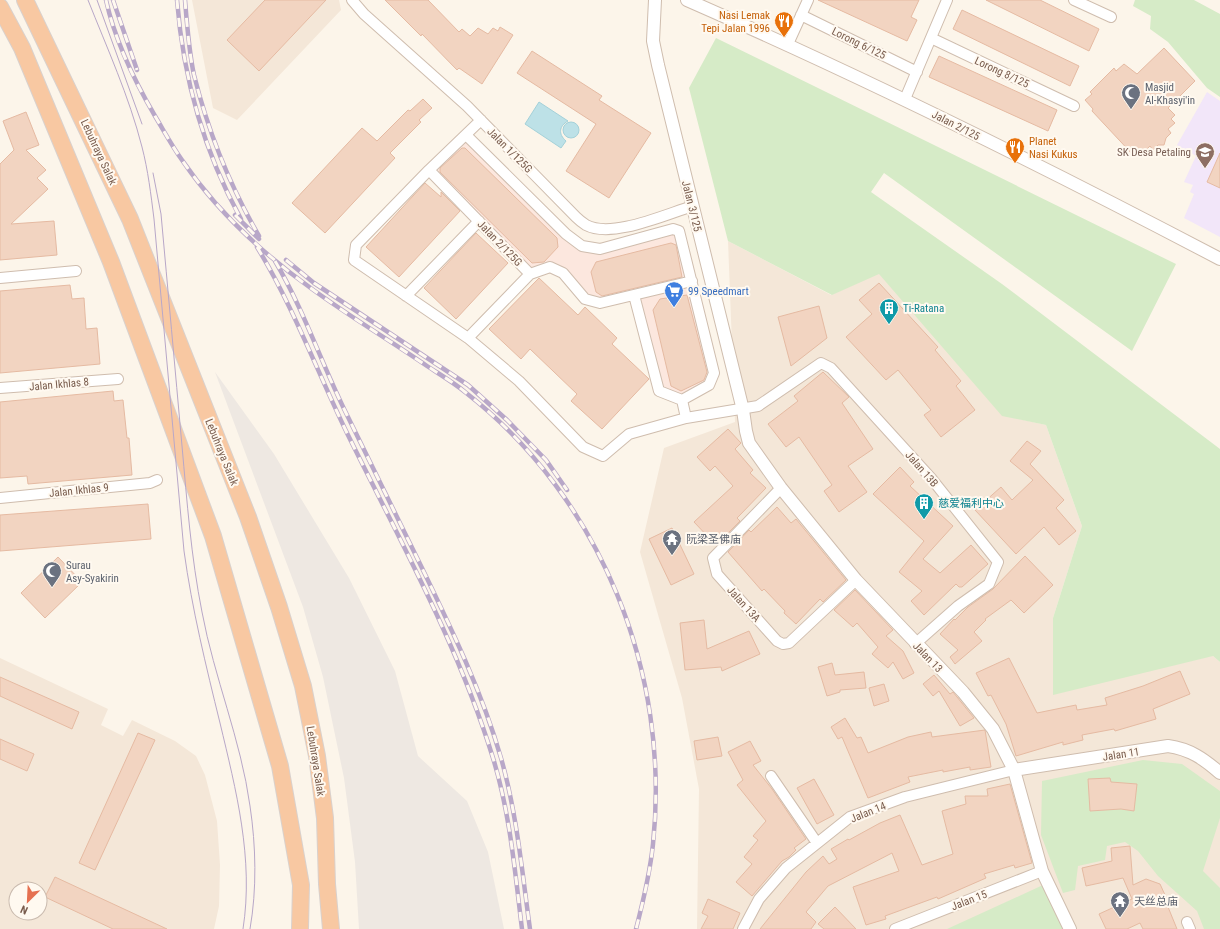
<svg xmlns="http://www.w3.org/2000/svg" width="1220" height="929" font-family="'Roboto Condensed','Noto Sans SC',sans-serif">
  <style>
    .residential { fill: #f4e7d8; fill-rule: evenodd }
    .commercial { fill: #fce7de }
    .industrial { fill: #eee8e2 }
    .education { fill: #f2e6f9 }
    .green { fill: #d6ebc7 }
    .water { fill: #bde1e7; stroke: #a4d1d9 }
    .building { fill: #f2d4c1; stroke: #e5baa2 }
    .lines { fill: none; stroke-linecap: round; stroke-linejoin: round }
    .minor-casing { stroke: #cfbdae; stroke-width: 12 }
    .tertiary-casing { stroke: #cfbdae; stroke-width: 14 }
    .trunk-casing { stroke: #d9d1cd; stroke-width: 18 }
    .minor { stroke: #fff; stroke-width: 10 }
    .tertiary { stroke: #fff; stroke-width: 12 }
    .trunk { stroke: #f8c8a2; stroke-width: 16 }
    .tram { stroke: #b8a7c8; stroke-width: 1 }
    .rail-casing { stroke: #b8a7c8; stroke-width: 4.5 }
    .rail { stroke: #fff9f0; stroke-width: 3; stroke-dasharray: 9; stroke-linecap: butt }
    .labels { text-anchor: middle; stroke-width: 4; stroke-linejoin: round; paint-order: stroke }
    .food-label { font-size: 11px; fill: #c56008; stroke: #fff9f0; text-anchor: end }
    .street-label { font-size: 11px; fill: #785b4c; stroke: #fff9f0 }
    .worship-label { font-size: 11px; fill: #5b616d; stroke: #fff9f0; text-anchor: start }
    .education-label { font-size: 11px; fill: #785e54; stroke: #fff9f0; text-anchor: end }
    .shop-label { font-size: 11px; fill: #366cbe; stroke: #fff9f0; text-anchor: start }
    .culture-label { font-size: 11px; fill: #0d838f; stroke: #fff9f0; text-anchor: start }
  </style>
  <rect width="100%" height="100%" fill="#fcf5ea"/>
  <path class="residential" d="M192 0H339L341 10 237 120 213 108Z
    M728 241 831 295 879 273 1002 415 1046 425 1082 526 1053 618 1213 656 1220 662V929H697L699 789 682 698 640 552 664 448 735 422Z
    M0 658 108 709 101 725 123 736 132 720 175 741 196 756 205 775 217 821 220 865 219 906 214 929H0ZM16 889H40V913H16Z"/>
  <path class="commercial" d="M466 141 580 249 675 233 712 373 707 384 684 396 662 388 638 292 601 301 587 296 565 269H532L435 170Z"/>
  <path class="industrial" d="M215 372 274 454 349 578 395 671 418 756 467 801 488 852 504 929H359L355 862 344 778 323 677 303 607Z"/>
  <path class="education" d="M1207 92 1220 101V237L1184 218 1194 194 1190 192 1193 185 1184 182 1196 156 1177 145Z"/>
  <path class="green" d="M1135 0H1194L1220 14V97L1207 88 1168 42 1150 29 1151 16 1133 6Z
    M716 38 1176 264 1132 351 884 173 871 192 1002 284 1220 449V662L1213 656 1053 695V618L1082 526 1046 425 1002 416 879 274 832 295 728 241 689 88Z
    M1143 760 1182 764 1220 791V818L1203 871 1220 888V929H1204L1197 911 1158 876 1138 851 1125 842 1107 846 1105 860 1078 866 1075 890 1063 893 1041 835 1042 781Z
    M1043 885 1064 929H947Z"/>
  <path class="water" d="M539 102 568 121C559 126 558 134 566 141L561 148 525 124Z
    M563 130a8 8 0 1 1 16 0a8 8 0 1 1-16 0Z"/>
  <path class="building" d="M265 0H326L259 71 227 40Z
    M385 0H428L459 32 462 29 470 36 478 28 488 34 493 28 498 31 500 27 513 35 482 84 459 68 457 70 422 34 421 36Z
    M818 0H919L911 17 917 20 907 41Z
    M986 0H1040L1099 29 1089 51Z
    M962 10 1079 66 1070 86 953 29Z
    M1164 48 1195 81 1168 108 1175 115 1171 119 1175 123 1168 129 1171 133 1166 138 1164 145H1158L1153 150 1150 146 1144 152 1142 149 1134 156 1092 111 1093 109 1085 100 1092 94 1090 92 1114 68 1116 71 1124 64 1137 74Z
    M532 51 602 96 599 100 651 133 609 198 566 171 596 124 517 73Z
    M939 56 1057 110 1048 131 929 77Z
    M423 99 432 108 419 120 421 122 390 153 395 158 325 233 292 203 362 128 377 141 408 110 410 111Z
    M26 112 39 145 26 150 46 170 37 178 48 189 11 224 54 221 57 255 0 260V164L14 150 3 121Z
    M462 148H465L557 238 558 247 544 262 532 263 440 172V168Z
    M1220 153V188L1207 182Z
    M425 183 441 197V192L460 211 399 277 366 247Z
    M476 233 508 263 456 319 424 288Z
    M671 243 676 245 682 277 602 296 596 292 591 272 596 262Z
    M539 278 578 315 585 307 617 338 612 344 649 379 602 429 571 401 577 394 530 349 521 359 489 329Z
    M879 283 938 347 935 350 961 381 956 386 975 410 941 437 924 415 931 410 898 370 886 380 846 337 872 314 859 300Z
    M70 285 72 299 84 298 86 329 97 328 100 364 0 373V291Z
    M687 295 707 372 704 380 681 391 671 386 653 310 660 299Z
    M819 306 827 338 791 366 778 317Z
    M823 372 849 397 842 403 873 449 848 466 867 492 839 512 824 491 832 485 799 437 786 447 768 424 798 401 794 396Z
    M113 391 114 401 123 400 127 438H129L132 475 28 484 27 476 0 478V402Z
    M728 429 741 443 735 449 753 470 750 473 766 488 740 515 737 518 740 521 718 543 714 539 712 541 694 522 733 486 715 466 710 471 697 457Z
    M1027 441 1041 451 1030 464 1064 500 1056 508 1076 531 1059 545 1044 527 1016 554 975 510 1001 487 1012 500 1033 480 1010 461Z
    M900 467 914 482 910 486 953 526 923 559 940 573 971 545 988 564 962 587H959L956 584 924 615 911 601 922 591 899 572 924 541 873 494Z
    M148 504 151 539 0 551V515Z
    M777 507 791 523 796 519 846 580 823 602 820 599 796 624 784 613 785 611 764 589 762 591 728 552 749 530 751 532Z
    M672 528 694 574 671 585 649 539Z
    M1025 556 1053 585 1024 613 1011 600 985 619 986 620 974 632 982 641 955 664 950 657 958 650 940 634 954 619 955 620 968 607 993 589Z
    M58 557 82 582 45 618 21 593Z
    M855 590 893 630 886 636 903 651 914 673 903 679 893 662 888 668 872 654 878 647 857 623 853 627 834 610Z
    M704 620 707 649 749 631 760 654 722 671 721 667 685 670 680 623Z
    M1009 658 1037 713 1076 705 1077 710 1107 705 1105 698 1143 686 1180 671 1190 694 1153 709 1156 719 1115 731 1114 729 1082 735 1083 740 1063 745V742L1016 756 1006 724 991 695 988 696 976 673Z
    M832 663 835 675 864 672 866 688 840 690V692L827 696 818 667Z
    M934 675 950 694 953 692 957 697 974 718 960 726 939 691 933 696 923 684Z
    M0 677 79 712 72 729 0 696Z
    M884 684 889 701 874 706 869 688Z
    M845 718 857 738 861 737 868 753 908 737 931 732 932 737 985 730 991 767 970 770V767L943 772V770L908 777 910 782 868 798 842 737 838 739 831 727Z
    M138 733 155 740 95 870 79 863Z
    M718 737 722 756 697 760 694 741Z
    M0 739 34 754 27 771 0 759Z
    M750 741 761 761 753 765 772 789 806 839 794 848 796 850 789 857 782 861 752 896 736 882 752 864 744 857 758 840 753 836 766 821 737 785 743 780 728 752Z
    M1110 778 1111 782 1137 784 1134 811 1121 809 1090 811 1088 779Z
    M814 779 834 815 817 824 797 788Z
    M1010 784 1032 863 1015 868 1014 865 984 874 986 878 938 899 937 897 885 916 886 919 866 925 853 887 899 871 892 853 828 886 806 912 816 922 811 929H760L806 872 823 856 829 864 837 859 831 849 848 839 849 840 880 823 900 815 922 865 953 854 942 811 966 804 965 796H988L987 789Z
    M1130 846 1133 885 1146 879 1160 884 1170 906 1168 907 1177 929H1143L1140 923 1127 929H1106L1099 914 1132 899 1123 878 1086 886 1082 868 1112 861 1111 848Z
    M55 877 167 929H113L45 897Z
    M708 899 740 913 733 929H701L708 916 702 913Z
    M835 907 856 929H824L818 924Z"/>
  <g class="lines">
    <defs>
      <path id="minor" d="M352 0 364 14 467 106 576 217C579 220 583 223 586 225 612 239 666 214 693 206
        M1074 0 1111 17
        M801 15 917 72
        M931 38 1074 106
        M788 44 808 0
        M905 99 947 0
        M481 120 429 170 356 245 354 260 468 338 519 381 583 447 603 456 629 434 686 418 758 406 821 363 831 368 931 478 998 562 989 584 958 606 915 644
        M466 135 566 234 582 246 600 249 673 229 679 231 714 373 709 385 682 400
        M429 170 530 274 550 267 563 273 585 299 600 303 692 281
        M0 278 76 271
        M634 295 659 391 682 400 686 418
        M406 296 479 221
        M468 338 530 274
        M0 388 118 379
        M781 488 713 558 717 574 777 641 783 644 789 643 856 580
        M0 498 150 483 157 480
        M771 776 817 843
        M1187 922 1190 929
        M743 929 759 899 786 868 850 817 905 797 1014 770
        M895 929 1042 871"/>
      <path id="tertiary" d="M655 0 653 41 658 65 743 410 746 431 749 443 781 488 856 580 963 692 993 729 1014 770 1042 871 1070 929
        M687 0C868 79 1045 167 1220 259
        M1014 770 1168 746C1190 749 1204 759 1220 773"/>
      <path id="trunk" d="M25 0 130 219 248 517 279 607 303 686 317 756 325 818 327 884 331 929
        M0 7 22 48 111 262 213 536 280 766 301 885 300 929"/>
    </defs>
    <use href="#minor" class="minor-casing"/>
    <use href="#tertiary" class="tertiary-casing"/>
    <use href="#trunk" class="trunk-casing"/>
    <use href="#minor" class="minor"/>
    <use href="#tertiary" class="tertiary"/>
    <use href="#trunk" class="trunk"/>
    <path class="tram" d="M88 0C107 48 129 96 142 147 148 170 151 195 154 219L184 551C192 609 206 666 220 723 236 790 254 859 243 929
      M97 0 142 124
      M153 173 161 214C168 291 175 368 182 446 187 501 191 557 202 612 214 677 241 740 250 806 256 846 257 889 250 929"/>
    <defs>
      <path id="rail" d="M106 0C115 41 134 80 155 116 164 131 172 146 182 160 216 210 263 254 312 289 349 316 389 340 427 366 439 374 453 382 465 392 601 498 671 673 653 844 650 873 643 902 636 929
        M113 0 137 70
        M177 0C183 76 204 152 241 219
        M185 0C187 25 189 52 194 75 208 131 230 186 259 236
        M235 215 259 239
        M257 247C293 306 317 371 347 433 399 539 458 644 493 758 510 813 515 872 522 929
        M286 260 314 283 468 385 507 420 546 460 567 490
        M275 261C304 310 322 365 347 415 372 466 397 517 422 568 452 630 482 692 501 758 517 814 522 872 530 929"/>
    </defs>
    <use href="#rail" class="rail-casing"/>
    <use href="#rail" class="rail"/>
  </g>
  <defs>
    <symbol id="restaurant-pin" viewBox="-11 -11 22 30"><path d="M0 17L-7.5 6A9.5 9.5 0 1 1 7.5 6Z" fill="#e8710a" stroke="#fff9f0"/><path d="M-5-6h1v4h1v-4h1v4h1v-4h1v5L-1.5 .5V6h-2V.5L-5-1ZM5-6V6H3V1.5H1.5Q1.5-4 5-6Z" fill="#fff"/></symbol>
    <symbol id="mosque-pin" viewBox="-11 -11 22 30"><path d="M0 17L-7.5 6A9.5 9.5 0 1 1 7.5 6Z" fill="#6b7280" stroke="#fff9f0"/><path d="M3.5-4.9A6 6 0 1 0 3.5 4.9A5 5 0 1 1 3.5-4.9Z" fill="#fff"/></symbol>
    <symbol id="school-pin" viewBox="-11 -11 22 30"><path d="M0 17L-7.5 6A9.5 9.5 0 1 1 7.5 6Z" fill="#8d6e63" stroke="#fff9f0"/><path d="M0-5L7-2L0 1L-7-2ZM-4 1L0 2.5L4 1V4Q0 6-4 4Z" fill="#fff"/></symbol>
    <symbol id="supermarket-pin" viewBox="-11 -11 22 30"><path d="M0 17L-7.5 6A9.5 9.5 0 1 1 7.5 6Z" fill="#3f7fe0" stroke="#fff9f0"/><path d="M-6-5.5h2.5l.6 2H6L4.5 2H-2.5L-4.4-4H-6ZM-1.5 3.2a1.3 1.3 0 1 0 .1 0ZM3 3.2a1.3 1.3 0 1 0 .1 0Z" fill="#fff"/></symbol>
    <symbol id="building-pin" viewBox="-11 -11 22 30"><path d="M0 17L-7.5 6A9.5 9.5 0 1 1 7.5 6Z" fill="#0f9aa8" stroke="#fff9f0"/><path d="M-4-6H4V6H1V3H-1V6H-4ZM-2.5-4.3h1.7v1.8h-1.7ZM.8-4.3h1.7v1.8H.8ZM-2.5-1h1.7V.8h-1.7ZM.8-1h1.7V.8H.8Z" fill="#fff"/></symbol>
    <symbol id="temple-pin" viewBox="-11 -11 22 30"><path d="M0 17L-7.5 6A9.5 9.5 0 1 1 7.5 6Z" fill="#6b7280" stroke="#fff9f0"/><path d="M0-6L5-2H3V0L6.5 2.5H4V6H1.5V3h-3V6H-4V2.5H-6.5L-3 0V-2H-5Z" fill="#fff"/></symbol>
  </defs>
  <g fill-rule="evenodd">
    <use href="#restaurant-pin" x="773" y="10" width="22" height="30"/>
    <use href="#mosque-pin" x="1120" y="82" width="22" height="30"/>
    <use href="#restaurant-pin" x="1004" y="136" width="22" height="30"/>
    <use href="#school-pin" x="1194" y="141" width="22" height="30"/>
    <use href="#supermarket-pin" x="663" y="280" width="22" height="30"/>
    <use href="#building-pin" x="878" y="297" width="22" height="30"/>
    <use href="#building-pin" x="913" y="492" width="22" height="30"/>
    <use href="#temple-pin" x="661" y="528" width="22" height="30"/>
    <use href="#mosque-pin" x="41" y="560" width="22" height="30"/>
    <use href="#temple-pin" x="1109" y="890" width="22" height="30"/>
  </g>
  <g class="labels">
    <g class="food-label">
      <text x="770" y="19">Nasi Lemak<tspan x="770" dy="13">Tepi Jalan 1996</tspan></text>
      <text x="1029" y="145" text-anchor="start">Planet<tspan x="1029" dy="13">Nasi Kukus</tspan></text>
    </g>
    <g class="street-label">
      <text transform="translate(859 43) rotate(26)" y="4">Lorong 6/125</text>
      <text transform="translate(1002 72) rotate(25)" y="4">Lorong 8/125</text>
      <text transform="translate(956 125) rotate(27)" y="4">Jalan 2/125</text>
      <text transform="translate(510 150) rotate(45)" y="4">Jalan 1/125G</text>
      <text transform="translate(99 152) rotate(65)" y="4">Lebuhraya Salak</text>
      <text transform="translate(692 206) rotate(76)" y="4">Jalan 3/125</text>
      <text transform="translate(500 243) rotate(46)" y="4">Jalan 2/125G</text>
      <text transform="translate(59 384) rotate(-5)" y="4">Jalan Ikhlas 8</text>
      <text transform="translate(222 452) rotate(68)" y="4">Lebuhraya Salak</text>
      <text transform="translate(922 469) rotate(49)" y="4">Jalan 13B</text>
      <text transform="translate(79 490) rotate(-6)" y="4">Jalan Ikhlas 9</text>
      <text transform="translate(744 604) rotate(48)" y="4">Jalan 13A</text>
      <text transform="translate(928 657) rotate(46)" y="4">Jalan 13</text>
      <text transform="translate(1121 754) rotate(-9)" y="4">Jalan 11</text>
      <text transform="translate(316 761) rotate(81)" y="4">Lebuhraya Salak</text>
      <text transform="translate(868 812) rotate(-22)" y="4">Jalan 14</text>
      <text transform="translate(969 900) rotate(-21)" y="4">Jalan 15</text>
    </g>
    <g class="worship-label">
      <text x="1145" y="91">Masjid<tspan x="1145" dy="13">Al-Khasyi'in</tspan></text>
      <text x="686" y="543">阮梁圣佛庙</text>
      <text x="66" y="569">Surau<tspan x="66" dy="13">Asy-Syakirin</tspan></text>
      <text x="1134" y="905">天丝总庙</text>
    </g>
    <g class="education-label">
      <text x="1191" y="156">SK Desa Petaling</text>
    </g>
    <g class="shop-label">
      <text x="688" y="295">99 Speedmart</text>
    </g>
    <g class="culture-label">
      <text x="903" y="312">Ti-Ratana</text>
      <text x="938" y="507">慈爱福利中心</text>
    </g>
  </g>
  <g transform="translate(28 901) rotate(204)"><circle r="19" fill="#fff9f0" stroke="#c9baae"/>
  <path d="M0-3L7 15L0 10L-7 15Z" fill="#e57050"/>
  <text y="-6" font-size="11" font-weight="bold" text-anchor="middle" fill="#785b4c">N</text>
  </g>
</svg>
